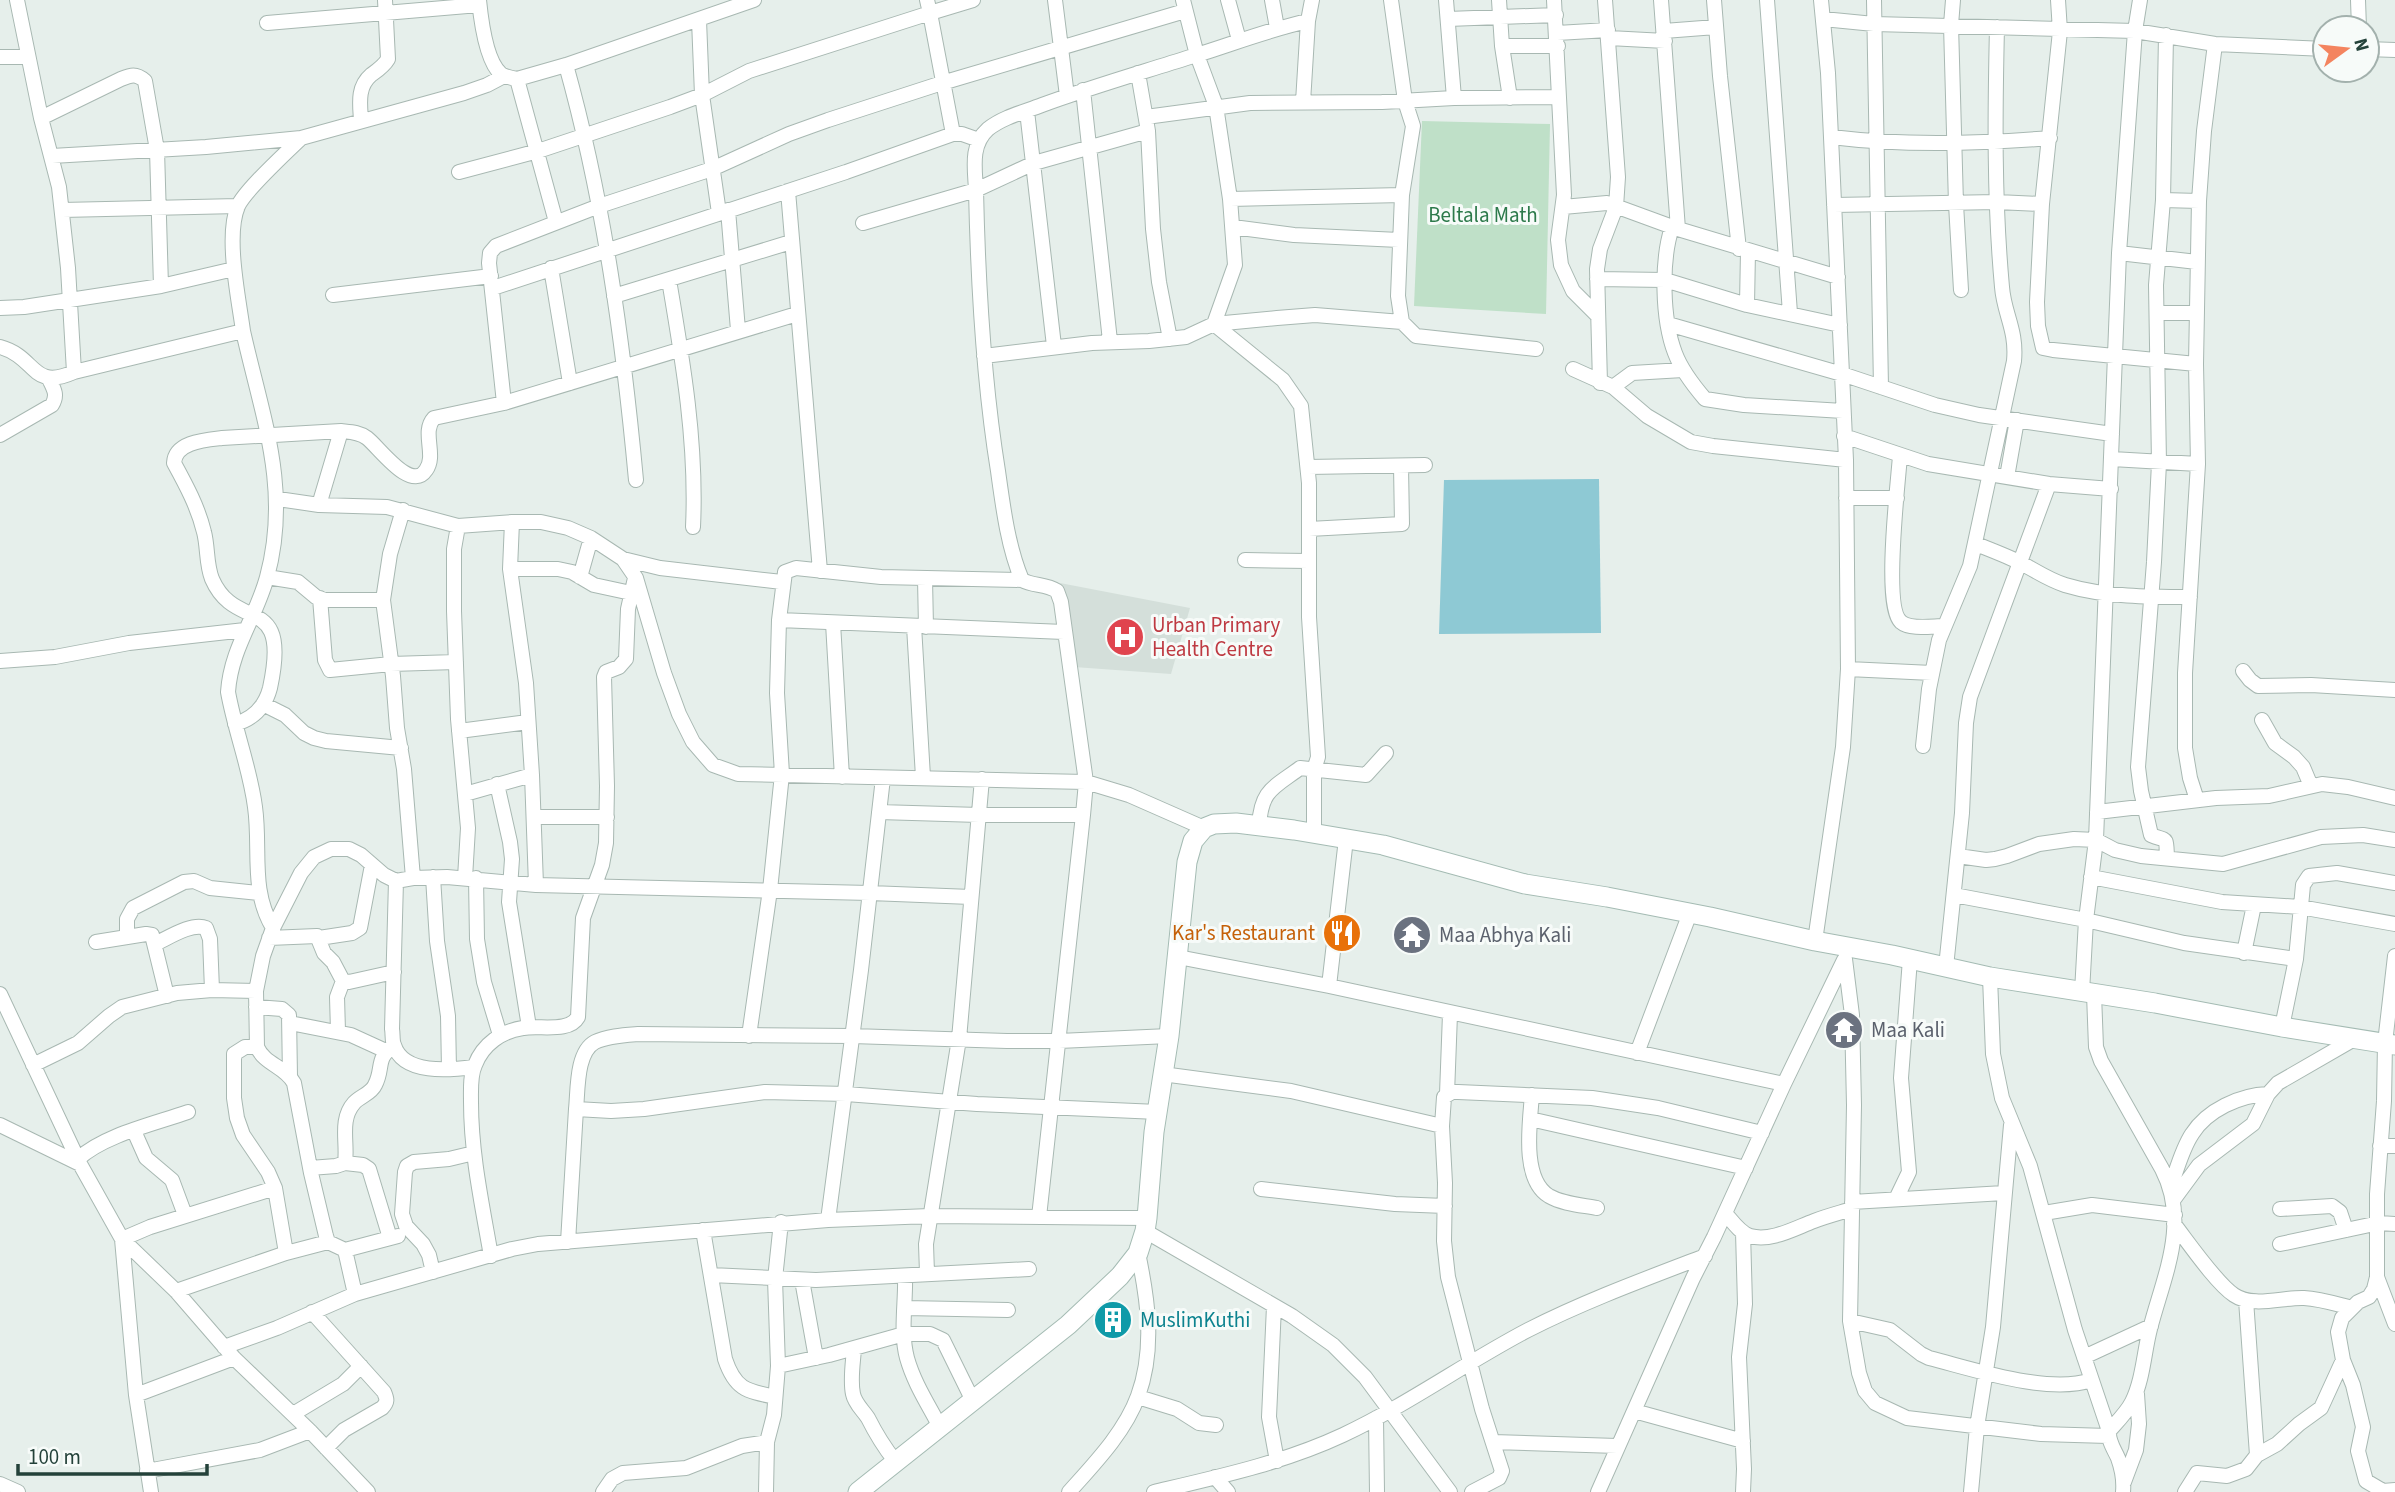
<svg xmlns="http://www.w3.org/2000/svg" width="2395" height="1492" font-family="'Source Sans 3',sans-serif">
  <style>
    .built { fill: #d4dfda }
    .green { fill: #bfe0c8 }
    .water { fill: #8ec9d4 }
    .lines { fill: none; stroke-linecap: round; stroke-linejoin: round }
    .street-casing { stroke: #a8b8b2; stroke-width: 16 }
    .secondary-casing { stroke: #a4bbb3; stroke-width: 21 }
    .street { stroke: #fff; stroke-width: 14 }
    .secondary { stroke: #fff; stroke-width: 19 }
    .labels { text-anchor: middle; stroke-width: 6; stroke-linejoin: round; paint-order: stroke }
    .park-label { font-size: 21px; fill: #2d7a4b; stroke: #f7fbf9 }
    .health-label { font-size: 21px; fill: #be3a42; stroke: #f7fbf9; text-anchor: start }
    .food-label { font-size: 21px; fill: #c56008; stroke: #f7fbf9; text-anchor: end }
    .worship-label { font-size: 21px; fill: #5b616d; stroke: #f7fbf9; text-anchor: start }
    .culture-label { font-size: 21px; fill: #0d838f; stroke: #f7fbf9; text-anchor: start }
  </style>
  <rect width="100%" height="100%" fill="#e6efeb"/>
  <path class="built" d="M1060 583 1190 608 1171 674 1074 667Z"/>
  <path class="green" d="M1422 121 1550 124 1546 314 1414 306Z"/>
  <path class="water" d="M1599 479 1601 633 1439 634 1444 480Z"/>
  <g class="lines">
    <defs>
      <path id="street" d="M17 0 41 118 59 187 68 268 74 372
        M479 0C481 20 486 61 501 74 506 77 511 78 517 79L556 222
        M927 0 930 13 973 0
        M1055 0 1067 96
        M1183 0 1197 55 1216 106 1230 199 1235 265 1214 324 1283 380 1301 406 1309 483V617L1318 757 1314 770V835
        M1228 0 1239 40
        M1272 0 1277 28
        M1391 0 1405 101 1413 126 1402 195 1398 296 1402 322 1416 336 1536 349
        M1446 0 1454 98
        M1499 0 1502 46 1510 98
        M1554 0 1564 195 1558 240 1561 265 1573 291 1597 315
        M1661 0 1678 229
        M1714 0 1720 76 1739 249
        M1767 0 1790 313
        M1874 0 1881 387
        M1953 0 1951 25 1956 204 1961 290
        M2058 0 2060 31 2042 204 2037 302 2038 326 2043 348 2053 350 2196 364
        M2358 0 2359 28
        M1448 19 1556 15
        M1823 19 1874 24 2135 31 2215 44 2325 49
        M699 20 702 95 719 213
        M267 23 479 5
        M1664 31 1716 27
        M1557 33 1608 30
        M2166 35 2163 200 2156 285 2159 463 2154 562 2138 767 2141 791 2151 835C2168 842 2166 835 2167 858
        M1609 38 1665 41
        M1502 46H1558
        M2367 49 2395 50
        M0 57H28
        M566 65C604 201 623 340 636 480
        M1138 73 1148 131 1153 229 1159 282 1170 339
        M517 79 566 65 754 0
        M1083 90 1110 341
        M1303 102 1308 21
        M1027 111 1054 346
        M1146 117 1250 103 1382 102 1454 98 1559 97
        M41 118 121 79C131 75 136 73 145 81L157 150 161 286
        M361 120C360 104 357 87 371 75 378 70 384 66 388 59L385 0
        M1148 131 1034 163 976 190C978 284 983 378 998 471 1003 507 1008 547 1022 580 1033 586 1046 584 1057 591L1061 602 1086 782 1129 795 1204 828
        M1831 137C1904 146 1977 144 2050 138
        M52 156 206 147 301 138 464 93 487 85 504 76
        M459 172 538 151 670 107 702 95 749 71 930 13 953 134
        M788 191 820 571
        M1230 199 1402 195
        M2163 200 2199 201
        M1834 205 1997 202 2042 204
        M1563 207 1607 203 1678 229 1838 277
        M62 210 238 206
        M728 210 738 330
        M863 223 976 190C975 169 970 145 988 129 1003 117 1024 112 1042 105 1091 87 1140 73 1190 57 1230 45 1267 30 1308 21L1312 0
        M1233 227 1294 235 1399 240
        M1672 227C1661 261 1662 319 1675 353 1681 369 1693 385 1705 399L1744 405 1843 411
        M2119 253 2197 262
        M551 268 570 383
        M1597 279 1665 280 1747 305 1840 325
        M669 280C683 362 697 444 693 527
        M493 288 846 172 953 134H962L979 140
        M333 295 491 276
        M614 296 791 242
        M1747 305 1748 251
        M0 308 24 307 161 286 234 269
        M2157 313H2197
        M1668 324 1842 374 1935 405 1979 415 2112 434
        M243 331C239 300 225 236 238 206 245 190 286 153 301 138
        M0 347C37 357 31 391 74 372L243 331C262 416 291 489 267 577 256 618 231 648 228 692 235 731 250 768 255 807 261 849 250 890 273 928L263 956 256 991 212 990 177 993 122 1007 109 1016 78 1043 33 1065
        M984 356 1092 343 1149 341 1186 337 1214 324 1277 318 1315 315 1402 322
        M1573 369 1613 387 1647 416 1691 442 1713 446 1846 460
        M1600 383 1597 269 1600 249 1616 207 1618 177 1605 0
        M1613 387 1632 373 1683 370
        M504 403 489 263 490 253 496 246 599 206 712 169 789 134 828 120 942 83 1185 11
        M0 435 52 405C58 395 54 389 49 379
        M1844 436 1928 464 2049 484 2111 489
        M1900 456C1898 483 1883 607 1901 622 1910 630 1933 626 1944 626
        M2112 459 2198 464
        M1308 467 1425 465
        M2007 477 2017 420
        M1846 498H1897
        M278 499 319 505 387 507 458 526 512 522H541L568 528 591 538 623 559 636 578 664 673 679 714 693 742 713 765 738 774 1086 782 1083 815H979L879 812
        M319 505 341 431
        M403 510 390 554 383 600 393 676 397 728 404 769 413 878
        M512 522 510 569 526 683 532 775 536 885
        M458 526 454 549V611L458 719 468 828 465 878
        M1309 529 1402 524 1401 466
        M1976 544C1991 550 2007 556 2021 563 2036 571 2049 580 2065 585 2105 597 2149 597 2190 597
        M623 559 660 568 782 582
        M1245 560 1309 561
        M510 569H558L572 572 594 585 631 593
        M267 577 298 582 316 597 325 600H383
        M580 577 591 538
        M925 579 926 627
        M320 598 325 660 330 670 391 664 456 662
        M779 620 1064 632
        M833 623 842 777
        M914 626 923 777
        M0 661 55 657 129 643 245 630
        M1848 669 1932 673
        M2243 671 2250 680 2258 686 2311 685 2395 690
        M263 704 285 715 304 733 314 738 326 741 401 748
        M2262 720 2275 743 2294 757 2303 767 2311 786
        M235 724C253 719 265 707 270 688 291 591 236 634 212 579 206 564 208 547 204 532 198 507 186 485 174 463 175 442 205 440 222 438L341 431C350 432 359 432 367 438 379 447 411 493 426 470 437 455 421 432 434 418L504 403 797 314
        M459 731 528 722
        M1923 746 1929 689 1939 640 1970 566 2014 361C2017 330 2004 314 2002 287 1994 200 1995 113 1997 27
        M497 784 510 842 512 859 509 902 529 1027
        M465 794 532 775
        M2197 800 2190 778 2185 748V673L2198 464 2196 364 2199 201 2204 131 2215 44
        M2097 812 2216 798 2269 796 2322 784 2348 787 2395 798
        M534 817H607
        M1259 826C1261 790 1273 788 1300 768L1366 775 1386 753
        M1958 856 1986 860 1995 859 2007 856 2039 844 2074 839 2096 840 2115 850 2141 856 2223 864 2321 837 2363 835 2395 840
        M433 877 437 941 448 1016 449 1069
        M2091 877 2222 902 2300 907 2395 924
        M476 878 477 939 484 982 500 1035
        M396 881 392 1029C393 1034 392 1041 394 1045 403 1075 450 1070 474 1067
        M1954 895 2086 920 2184 943 2296 959
        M273 928 301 873 314 857 331 849H349L361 855 384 875 396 881 413 878 447 877 536 885 870 893 971 897
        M127 937V919L133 908 184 882 194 881 210 888 259 893
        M269 938 317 936 324 953 333 962 343 981 349 982 394 972
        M319 938 352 933 360 928 372 865
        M1815 941 1843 747 1848 669 1846 460 1828 73 1821 0
        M96 942 146 934 152 935 167 996
        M155 944C168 938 192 922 206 928L210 939 212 990
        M2244 953 2254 905
        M2395 956 2385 1043 2384 1101 2377 1194V1277L2374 1289 2369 1297 2358 1302 2342 1318 2338 1332 2343 1360 2353 1385 2363 1427 2358 1451 2366 1481 2383 1491 2395 1490
        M1178 957 1329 986 1346 839
        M1845 959 1852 1015 1854 1105 1850 1321 1859 1373 1865 1391 1875 1403 1907 1418 2041 1434 2108 1436
        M1946 967 1962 813 1966 723 1970 697 2049 484
        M1990 977 1993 1054 2002 1098 2030 1166 2075 1330 2109 1431
        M1329 986 1784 1084
        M256 991 257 1047C265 1065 285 1066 294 1083L311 1173 326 1236 328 1242 345 1250 355 1294
        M2082 992 2086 920 2096 840 2119 253 2135 31 2140 0
        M0 994 80 1164 122 1239 176 1291 234 1358 310 1431 368 1492
        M2094 994 2096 1047 2101 1061 2162 1169C2190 1223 2164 1275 2150 1329 2144 1352 2143 1380 2132 1402 2127 1412 2117 1422 2109 1431 2108 1441 2114 1449 2118 1458 2122 1469 2124 1481 2123 1492
        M256 1007 282 1009 289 1015 290 1076
        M290 1023 351 1035 386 1051
        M2282 1027 2296 959 2303 885 2309 876 2337 873 2395 883
        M338 1031 337 997 343 981
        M749 1036 770 890 782 774 777 693 779 620 785 572 796 568 881 577 1022 580
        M257 1047H245L234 1054V1098L237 1118 243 1135 268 1172 275 1188 286 1253
        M1637 1053 1690 913
        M1162 1074 1291 1091 1442 1126 1444 1097 1452 1092H1458L1592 1098 1658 1108 1762 1133
        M1447 1094 1450 1014
        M1532 1095C1530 1122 1521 1179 1549 1196 1563 1204 1581 1205 1597 1208
        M1158 1112 977 1104 846 1094 765 1092 644 1109 611 1111 576 1109C578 1091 576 1052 595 1042 607 1036 625 1035 638 1034L852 1036 1007 1041H1059L1169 1036
        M1530 1119 1746 1168
        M0 1125 80 1164
        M1442 1126 1445 1183 1444 1241 1448 1277 1482 1409 1502 1471 1499 1478 1472 1492
        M134 1131 146 1158 172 1180 185 1215
        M2380 1146H2395
        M78 1159C104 1135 154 1124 188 1112
        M345 1163 363 1165 369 1169 390 1238
        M310 1168 336 1166 345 1163C348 1143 339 1120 354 1103 360 1096 371 1094 375 1085 384 1068 375 1058 394 1046
        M2171 1186C2177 1169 2182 1149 2192 1134 2207 1110 2240 1095 2268 1094
        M1261 1189 1395 1204 1445 1206
        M1896 1199 1909 1172 1901 1078 1910 959
        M2174 1199 2199 1165 2253 1124 2268 1094 2278 1083 2356 1038
        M1852 1202 2004 1193
        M2280 1209 2332 1206 2340 1212 2346 1230
        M1725 1213C1732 1221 1740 1233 1750 1236 1771 1242 1795 1228 1814 1221 1827 1216 1839 1213 1852 1209
        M2044 1213 2092 1205 2175 1215
        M1039 1217 1083 815
        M828 1220 861 970 883 778
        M2174 1224C2188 1242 2216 1283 2234 1295 2253 1308 2283 1297 2304 1298 2321 1299 2336 1304 2352 1308
        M703 1230 725 1359C735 1389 746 1391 775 1397
        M1145 1231 1292 1316 1333 1345 1365 1377 1450 1492
        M1743 1232 1745 1304 1739 1357 1744 1469 1743 1492
        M568 1242 576 1109
        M2280 1244 2379 1223 2395 1224
        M345 1250 398 1236
        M491 1256C482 1204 471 1154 471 1102 471 1091 470 1075 475 1065 483 1044 502 1031 523 1028 540 1025 569 1033 578 1017L583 918 602 865 606 843 607 786 604 677 606 672 619 667 626 659 628 609 635 578
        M433 1272 429 1255 423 1244 406 1226 402 1214 405 1172 407 1166 414 1162 449 1159 474 1153
        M927 1273 926 1244 959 1039 982 779
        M711 1275 816 1280 1029 1269
        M905 1276C906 1302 900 1332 907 1358 914 1383 928 1404 940 1427
        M2377 1277 2395 1324
        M802 1280 816 1358
        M176 1291 286 1253 328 1242
        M2246 1300 2257 1455
        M1274 1306 1269 1417 1277 1461
        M905 1308 1008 1310
        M312 1312 384 1392C387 1399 388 1402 382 1408L344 1430 326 1448
        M1850 1321 1890 1330 1921 1354 1929 1358C1973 1369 2049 1395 2091 1380
        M224 1347 277 1328 355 1294 512 1249 538 1244 828 1220 930 1216 1147 1218
        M854 1349C853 1363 850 1380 853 1394 855 1404 863 1410 868 1418 876 1434 884 1447 895 1461
        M2084 1357 2151 1326
        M778 1366 829 1355 904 1334H930L943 1340 973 1401
        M136 1395 234 1358
        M1138 1397 1177 1409 1199 1423 1216 1425
        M1634 1411 1743 1441
        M293 1414 343 1384 361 1366
        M1376 1418 1377 1492
        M1493 1442 1617 1446
        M147 1471 260 1450 310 1431
        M1215 1477 1228 1492
        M2124 1482 2136 1450 2139 1424 2137 1394
        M0 1484 18 1492
        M151 1492 136 1395 122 1239 150 1227 275 1188
        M603 1492 612 1479 623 1473 686 1468 742 1446 767 1442
        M766 1492 767 1442 774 1415 778 1366 775 1279 781 1222
        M1069 1492C1094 1464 1125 1432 1138 1396 1155 1349 1148 1300 1138 1253
        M1154 1492C1218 1477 1283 1463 1343 1435 1407 1405 1465 1363 1528 1330 1585 1301 1645 1279 1705 1256
        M1598 1492 1693 1278 1714 1237 1784 1084 1844 960
        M1971 1492 1977 1427 1993 1327 2011 1125
        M2185 1492 2197 1473 2227 1476 2246 1469 2257 1455 2277 1444 2299 1424 2321 1408 2343 1360"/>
      <path id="secondary" d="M858 1492 1068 1325 1120 1276 1138 1253 1145 1231 1147 1218 1154 1132 1169 1036 1187 862 1193 841 1204 828 1214 824 1236 823 1294 830 1383 845 1525 884 1607 897 1710 917 1815 941 1892 955 1990 977 2155 1003 2282 1027 2395 1045"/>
    </defs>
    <use href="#street" class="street-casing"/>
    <use href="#secondary" class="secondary-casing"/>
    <use href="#street" class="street"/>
    <use href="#secondary" class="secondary"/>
  </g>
  <defs>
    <symbol id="hospital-disc" viewBox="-11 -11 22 22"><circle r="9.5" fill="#e0444e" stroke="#f7fbf9"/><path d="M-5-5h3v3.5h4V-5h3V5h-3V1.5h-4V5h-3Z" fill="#fff"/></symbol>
    <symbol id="restaurant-disc" viewBox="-11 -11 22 22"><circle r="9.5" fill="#e8710a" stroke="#f7fbf9"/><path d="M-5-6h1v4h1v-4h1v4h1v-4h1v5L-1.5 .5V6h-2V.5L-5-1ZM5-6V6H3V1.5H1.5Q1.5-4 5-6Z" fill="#fff"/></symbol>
    <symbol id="temple-disc" viewBox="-11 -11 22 22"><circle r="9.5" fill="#6b7280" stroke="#f7fbf9"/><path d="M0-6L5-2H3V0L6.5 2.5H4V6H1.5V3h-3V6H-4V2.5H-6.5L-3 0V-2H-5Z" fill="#fff"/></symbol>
    <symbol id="building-disc" viewBox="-11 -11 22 22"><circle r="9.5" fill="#0f9aa8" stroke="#f7fbf9"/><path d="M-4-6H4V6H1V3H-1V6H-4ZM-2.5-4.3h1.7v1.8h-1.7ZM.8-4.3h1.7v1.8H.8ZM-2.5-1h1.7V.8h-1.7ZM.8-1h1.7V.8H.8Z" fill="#fff"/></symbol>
  </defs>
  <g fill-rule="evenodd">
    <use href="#hospital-disc" x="1103" y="615" width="44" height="44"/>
    <use href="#restaurant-disc" x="1320" y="911" width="44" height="44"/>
    <use href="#temple-disc" x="1390" y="913" width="44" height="44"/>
    <use href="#temple-disc" x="1822" y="1008" width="44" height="44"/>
    <use href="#building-disc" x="1091" y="1298" width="44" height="44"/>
  </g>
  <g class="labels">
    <g class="park-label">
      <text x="1483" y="222">Beltala Math</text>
    </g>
    <g class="health-label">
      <text x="1152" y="632">Urban Primary<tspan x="1152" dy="24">Health Centre</tspan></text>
    </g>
    <g class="food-label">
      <text x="1315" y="940">Kar's Restaurant</text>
    </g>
    <g class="worship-label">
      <text x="1439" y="942">Maa Abhya Kali</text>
      <text x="1871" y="1037">Maa Kali</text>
    </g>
    <g class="culture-label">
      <text x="1140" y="1327">MuslimKuthi</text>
    </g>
  </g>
  <g transform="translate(2346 49) rotate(75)"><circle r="33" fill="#f7fbf9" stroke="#a3b1ad" stroke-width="2"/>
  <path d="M0-5L12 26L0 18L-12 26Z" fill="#f4845f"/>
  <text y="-10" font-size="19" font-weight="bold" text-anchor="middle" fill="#24423a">N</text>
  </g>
  <path d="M18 1464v10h189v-10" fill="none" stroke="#24423a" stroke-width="3.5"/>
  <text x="28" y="1464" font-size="21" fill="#24423a" stroke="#f7fbf9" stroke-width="5" paint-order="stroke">100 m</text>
</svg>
